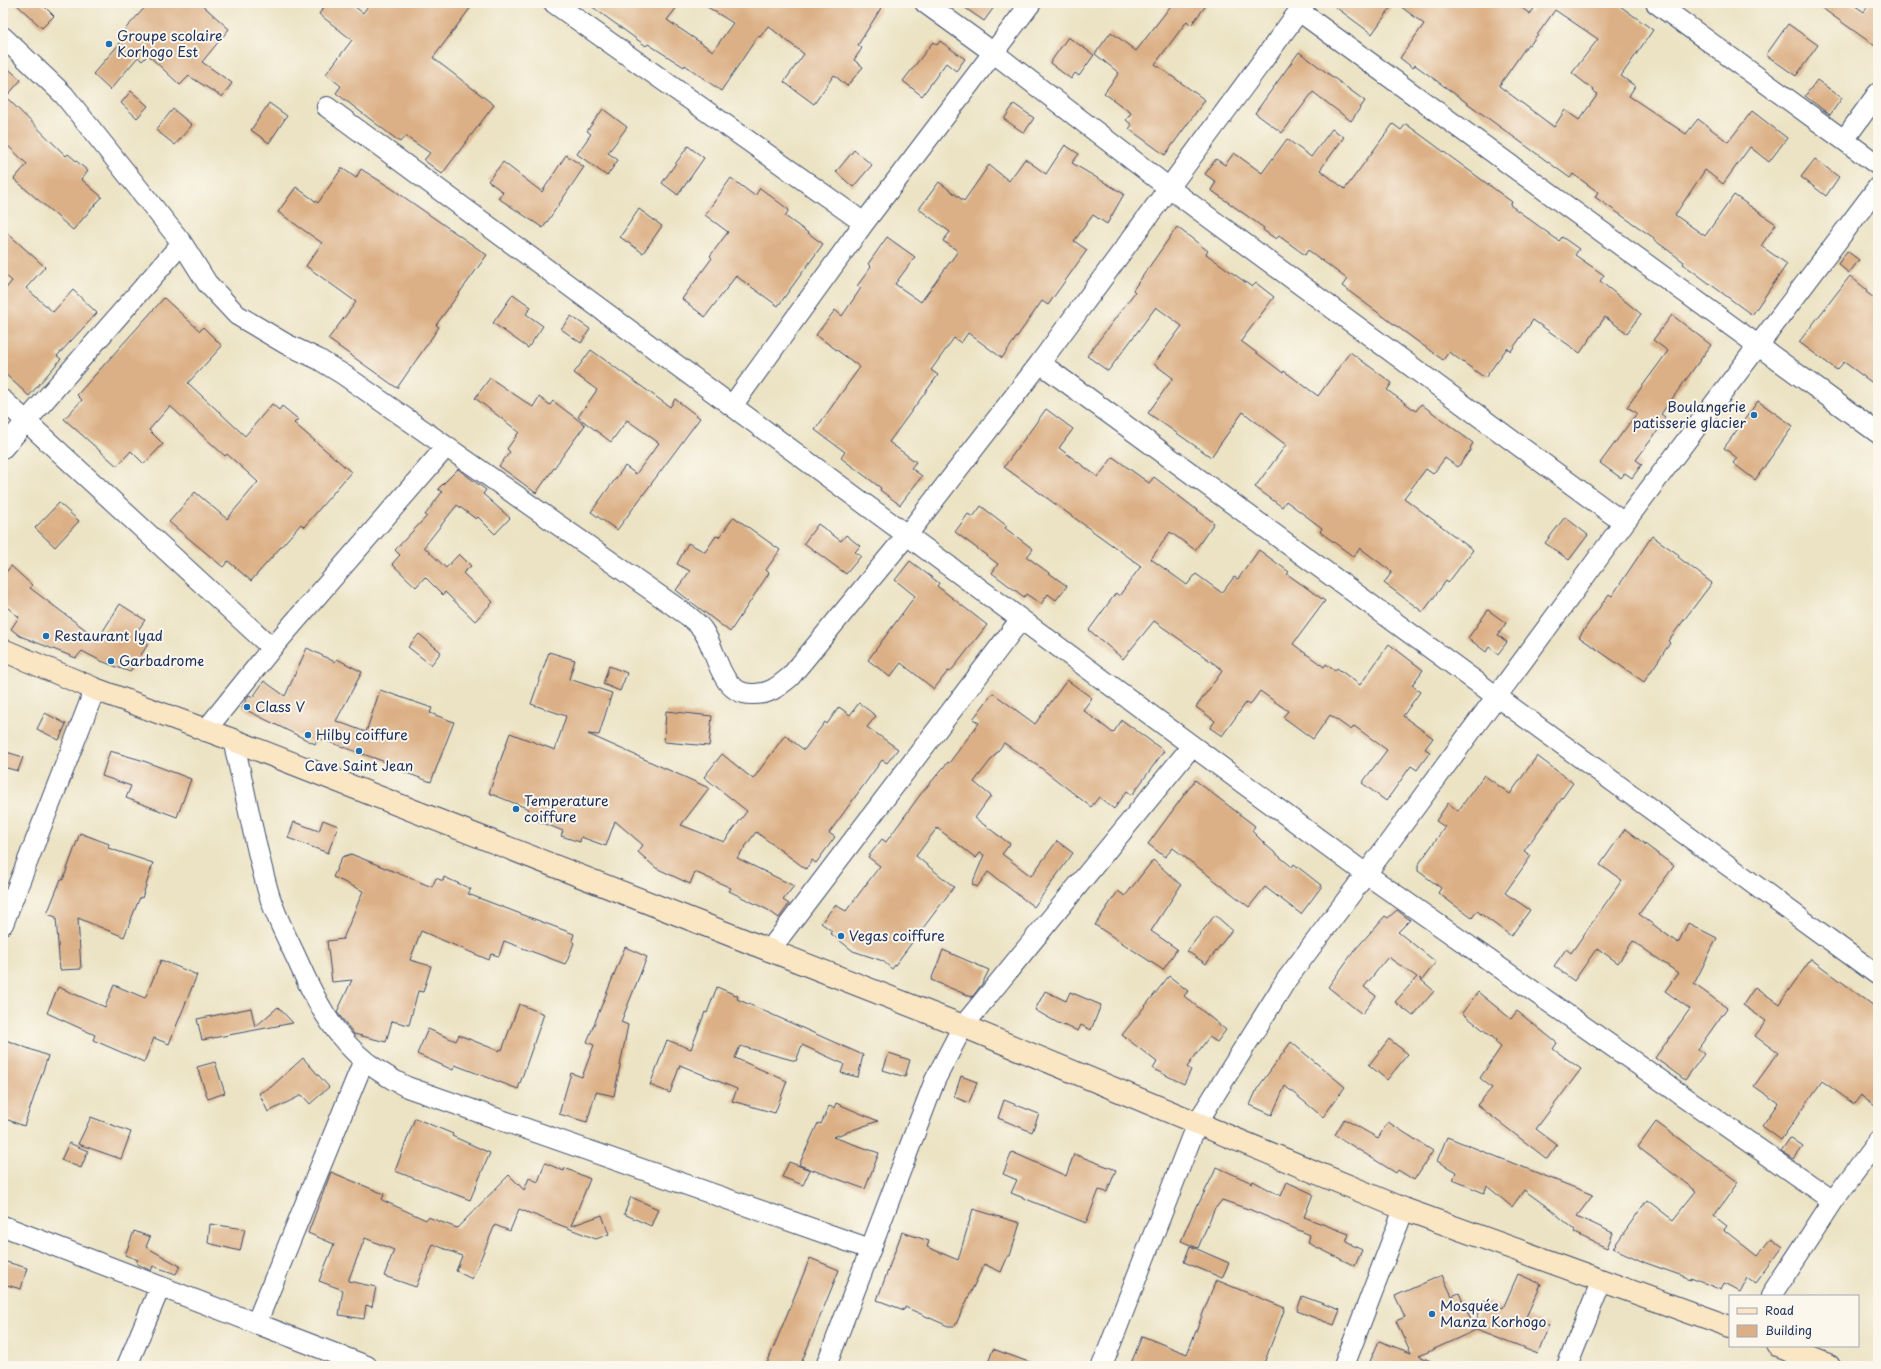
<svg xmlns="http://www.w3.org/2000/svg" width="1881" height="1369" font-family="'Playpen Sans',sans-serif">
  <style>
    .building { fill: #dcb086; fill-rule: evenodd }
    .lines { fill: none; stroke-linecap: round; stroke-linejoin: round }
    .street-casing { stroke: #3a4a6d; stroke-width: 22 }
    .secondary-casing { stroke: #3a4a6d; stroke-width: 24 }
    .street { stroke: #fff; stroke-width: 20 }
    .secondary { stroke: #fbe6c3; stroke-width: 22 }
    .poi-dot { fill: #1f6fb2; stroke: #fbf7ec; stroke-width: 1.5 }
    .labels { text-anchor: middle; stroke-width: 4; stroke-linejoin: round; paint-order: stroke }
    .poi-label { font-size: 14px; fill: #1b2f5e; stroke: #fbf7ec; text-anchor: start }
  </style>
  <rect width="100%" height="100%" fill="#fbf7ec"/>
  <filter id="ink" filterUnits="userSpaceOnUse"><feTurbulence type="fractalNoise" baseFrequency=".025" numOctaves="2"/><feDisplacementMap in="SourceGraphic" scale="8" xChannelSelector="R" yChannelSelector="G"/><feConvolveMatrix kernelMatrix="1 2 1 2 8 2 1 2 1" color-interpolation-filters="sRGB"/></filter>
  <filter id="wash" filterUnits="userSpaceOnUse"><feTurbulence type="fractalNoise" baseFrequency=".012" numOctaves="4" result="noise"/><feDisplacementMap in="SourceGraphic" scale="16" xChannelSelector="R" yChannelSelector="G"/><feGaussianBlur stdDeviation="0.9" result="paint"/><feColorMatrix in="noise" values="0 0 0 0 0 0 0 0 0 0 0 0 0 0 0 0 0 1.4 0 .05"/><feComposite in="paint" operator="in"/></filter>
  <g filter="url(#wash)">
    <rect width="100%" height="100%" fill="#ece3c4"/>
    <g id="blocks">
      <path class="building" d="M15 3H41L54 16 42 28Z
        M149 3H200L229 29 202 62 232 83 222 97 189 76 180 85 148 55 142 61 138 57 110 90 93 74 121 42 117 38Z
        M327 3H350L363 13 370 3H474L433 58 494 105 442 174 424 160 430 153 405 136 400 142 336 93 341 86 326 74 352 40 319 14Z
        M587 3H680L667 20 713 51 733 23 701 3H873L881 8 858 45 862 48 854 60 863 67 847 86 834 75 814 104 784 82 804 54 768 26 760 37 758 36 721 91 685 65 684 67 648 44 646 46Z
        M958 3H997L984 21Z
        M1173 3H1208L1191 25 1187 21 1155 64 1205 100 1165 155 1129 129 1132 125 1126 120 1131 113 1104 93 1119 73 1095 54 1111 32 1136 51Z
        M1330 3H1394L1372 34Z
        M1396 3H1515L1530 14 1538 3H1616L1653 30 1621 76 1635 86 1629 96 1686 134 1698 119 1728 142 1752 111 1787 138 1769 162 1750 147 1723 184 1705 170 1675 215 1705 236 1734 195 1776 224 1761 246 1787 264 1752 315 1683 264 1684 262 1653 239 1654 238 1595 197 1598 192 1573 174 1570 178 1415 65 1413 68 1400 58 1424 24ZM1555 10 1598 39 1572 73 1594 90 1593 91 1598 94 1579 120 1565 110 1554 127 1499 86 1528 44 1530 45Z
        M1815 3H1851L1864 12 1870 3H1878V48Z
        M1788 24 1818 45 1796 76 1766 55Z
        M1068 37 1094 55 1079 76 1075 73 1071 79 1050 63Z
        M940 41 965 59 956 71 946 63 922 96 903 81 933 42 937 45Z
        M1299 52 1365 101 1351 121 1313 92 1282 133 1255 113Z
        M3 64 21 80 6 97 66 156 68 154 88 171 81 179 102 197 73 230 14 179 27 164 3 141Z
        M1817 80 1842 98 1830 115 1805 96Z
        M131 91 148 106 137 118 121 103Z
        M269 103 287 116 269 143 251 130Z
        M1014 104 1034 118 1024 133 1004 119Z
        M173 109 192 125 175 145 156 130Z
        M603 109 627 127 608 153 618 160 607 176 577 154 591 134 587 131Z
        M1393 124 1401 130 1406 124 1512 202 1510 205 1559 241 1562 237 1579 249 1575 255 1604 275 1600 281 1641 314 1627 333 1605 317 1580 353 1533 320 1511 351 1507 348 1485 378 1449 352 1443 360 1369 306 1342 286 1347 279 1308 250 1305 255 1279 236 1276 239 1263 230 1264 228 1211 190 1216 182 1205 174 1216 159 1225 165 1234 153 1262 173 1287 139 1311 157 1332 129 1344 137 1320 170 1345 189Z
        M1065 145 1079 154 1072 163 1124 194 1107 224 1093 215 1074 241 1087 250 1048 305 1042 301 1002 358 968 333 961 343 954 338 931 370 938 375 889 442 916 462 911 468 922 476 900 505 880 490 881 488 841 458 845 452 815 430 860 367 816 335 835 310 842 316 861 288 857 286 871 267 868 264 887 237 915 257 895 284 921 302 958 251 943 241 950 232 919 209 939 182 964 201 989 165 1009 181 1025 159 1046 174Z
        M688 146 704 158 678 195 662 183Z
        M854 150 872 165 853 187 836 172Z
        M566 155 584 167 543 228 498 198 503 192 488 181 503 162 542 192Z
        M1815 159 1839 177 1826 196 1801 177Z
        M342 168 356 178 361 169 391 188 487 255 436 325 439 327 397 388 328 339 356 302 306 266 322 243 278 212 296 187 318 203Z
        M731 178 755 196 760 188 789 210 785 216 823 244 778 306 736 276 705 317 682 299 712 258 710 256 728 232 705 215Z
        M639 209 662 226 643 253 620 237Z
        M1177 227 1208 251 1206 254 1252 287 1256 283 1274 297 1241 341 1283 373 1284 371 1318 396 1350 352 1392 383 1387 390 1416 411 1421 404 1473 443 1470 448 1471 449 1458 467 1445 458 1433 474 1426 469 1404 498 1473 550 1448 583 1446 581 1423 612 1384 583 1392 572 1360 548 1354 557 1320 532 1322 528 1286 501 1282 507 1255 487 1286 445 1243 412 1211 457 1148 413 1173 378 1154 364 1182 326 1156 307 1108 371 1087 356 1135 292 1133 290Z
        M3 229 45 267 26 288 53 312 73 290 97 313 57 356 61 359 29 396 3 372V292L12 281 3 273Z
        M1847 251 1859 260 1849 273 1838 264Z
        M1850 276 1867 290 1866 292 1878 301V387L1844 362 1837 370 1799 342Z
        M513 294 531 307 526 314 543 326 528 348 493 323Z
        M164 298 200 331 203 327 222 346 188 383 245 436 272 404 279 410 282 406 298 419 294 423 351 472 304 527 301 524 251 581 228 561 223 567 169 522 195 492 227 519 258 482 227 454 225 456 170 406 149 430 163 444 144 464 131 451 117 466 64 419 82 400 77 395Z
        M1672 315 1711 345 1661 414 1665 417 1660 424 1662 425 1636 460 1642 464 1632 478 1625 473 1621 478 1600 463 1637 413 1627 407 1668 351 1653 340Z
        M571 316 590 329 581 343 561 329Z
        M591 350 670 407 675 399 700 418 617 530 591 512 625 466 636 474 659 443 627 420 611 442 578 417 597 390 574 373Z
        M490 378 533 407 539 397 550 405 553 401 585 425 536 493 499 466 510 452 507 449 519 432 475 398Z
        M1758 401 1793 426 1755 480 1733 463 1737 458 1724 448Z
        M1046 409 1073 429 1059 448 1098 477 1113 457 1149 483 1154 477 1214 523 1195 550 1170 532 1151 559 1187 585 1196 574 1222 593 1234 577 1238 579 1259 550 1289 572 1287 574 1325 601 1293 644 1324 667 1326 664 1335 671 1337 668 1360 685 1389 644 1423 670 1412 685 1420 692 1403 716 1433 738 1425 749 1430 752 1417 770 1411 766 1386 801 1362 783 1387 750 1354 726 1351 730 1330 715 1313 739 1283 717 1288 711 1260 691 1250 705 1246 703 1222 736 1210 728 1215 721 1196 707 1223 670 1154 621 1123 659 1089 630 1116 593 1119 596 1141 566 1004 467Z
        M458 469 486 490 483 494 510 518 495 534 478 517 476 519 457 505 424 547 446 568 459 554 471 566 463 573 493 602 475 621 445 592 443 595 425 577 416 587 392 564 400 555 395 550 427 516 425 515 442 492 438 489Z
        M59 503 79 521 55 547 35 528Z
        M981 506 1007 526 1005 528 1033 549 1027 557 1067 586 1056 600 1048 594 1041 604 1026 594 1024 597 992 573 998 564 955 532 968 514 973 517Z
        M734 517 780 550 766 570 769 573 730 632 676 590 690 571 677 564 688 543 705 552 716 536 719 537Z
        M1565 517 1588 535 1569 560 1545 543Z
        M818 524 841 541 846 535 860 546 855 552 861 556 846 574 804 543Z
        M1652 536 1679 555 1678 557 1712 583 1668 641 1670 643 1644 682 1579 637 1609 594 1612 596Z
        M910 561 939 583 937 586 987 625 959 661 950 672 948 671 934 689 901 663 890 677 868 660 915 596 895 580Z
        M11 566 32 585 30 588 98 639 120 604 145 620 134 636 148 644 138 660 136 659 130 672 101 661 82 651 76 658 20 636 11 629 19 617 3 604V576Z
        M1488 610 1506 623 1498 635 1507 642 1498 654 1489 647 1486 652 1468 638Z
        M419 634 441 652 431 665 408 647Z
        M307 648 335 662 337 659 362 672 336 721 366 732 380 690 432 708 430 713 454 722 431 782 404 772 405 769 318 738 315 744 242 708 249 695 253 697 264 681 285 696Z
        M549 652 575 660 569 679 612 693 599 735 588 734 709 788 681 825 724 842 747 811 704 777 722 754 753 779 785 735 804 750 825 722 827 724 839 707 850 715 859 703 876 716 867 727 898 749 887 763 882 760 850 804 829 833 835 837 816 863 812 860 806 869 756 832 737 858 794 886 783 900 789 904 779 918 768 910 729 891 731 888 695 872 690 884 656 868 638 852 643 845 615 821 606 846 581 837 580 842 561 836 563 831 526 816 529 809 489 793 510 733 555 750 566 716 531 704Z
        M609 666 627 673 620 691 603 684Z
        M1067 680 1092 698 1083 710 1113 733 1122 720 1164 751 1132 795 1127 791 1114 809 1099 797 1091 807 1041 768 1004 743 974 782 991 796 975 818 1010 844 1002 854 1031 876 1057 841 1073 853 1034 907 988 872 977 887 972 884 984 855 980 853 976 858 937 828 916 856 954 887 892 969 883 961 853 951 830 933 832 931 821 923 835 905 846 911 880 866 868 857 882 839 886 842 920 795 948 762 949 763 979 723 973 719 993 693 1035 724Z
        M666 711 712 716 709 746 664 742Z
        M45 713 66 724 59 740 37 729Z
        M3 751 23 757 18 771 3 767Z
        M110 751 141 760 191 779 177 817 126 798 131 786 102 776Z
        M1537 756 1573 783 1524 851 1531 856 1505 893 1530 910 1511 936 1477 911 1472 918 1438 893 1441 888 1418 871V865L1445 827 1436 821 1448 803 1458 811 1484 775 1510 794Z
        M1195 780 1255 826 1252 831 1268 847 1292 867 1294 864 1322 886 1301 914 1265 887 1249 907 1173 848 1165 857 1148 844Z
        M323 820 338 826 328 853 288 838 294 822 319 831Z
        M1625 829 1674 866 1639 914 1678 943 1688 923 1717 938 1694 984 1727 1008 1698 1049 1704 1054 1685 1080 1655 1058 1690 1009 1665 991 1678 973 1633 941 1618 963 1597 948 1574 981 1554 966 1566 949 1571 953 1622 880 1600 865Z
        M80 833 109 844 108 848 153 863 142 898 140 897 124 937 78 918 81 969 60 970 56 917 47 914 61 879 63 880Z
        M351 854 432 887 436 878 443 881 444 877 471 889 468 894 574 934 572 941 574 943 568 959 565 964 504 941 499 956 491 954 489 960 421 931 410 960 431 966 423 992 418 991 409 1025 392 1021 386 1042 354 1034 337 1012 352 980 332 982 327 941 343 939 363 891 333 877 342 857Z
        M1153 860 1181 885 1151 931 1177 949 1163 970 1095 925 1118 891 1125 896Z
        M1397 910 1410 920 1398 932 1436 962 1422 980 1419 978 1434 991 1413 1016 1395 1002 1417 977 1388 957 1364 987 1376 996 1362 1014 1328 987 1354 951 1385 916 1388 918Z
        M1215 915 1232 930 1206 964 1187 951Z
        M625 947 647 957 621 1022 628 1025 614 1096 596 1092 587 1122 559 1114 571 1073 582 1077 594 1045 587 1042Z
        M943 950 989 970 982 984 972 997 931 980Z
        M1811 959 1878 1009V1107L1861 1095 1854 1104 1822 1081 1781 1140 1762 1126 1778 1103 1754 1086 1778 1053 1755 1036 1766 1021 1743 1005 1755 987 1779 1004Z
        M161 960 197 975 169 1044 154 1038 144 1062 93 1040 95 1035 47 1013 58 987 105 1007 114 985 145 998Z
        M1169 976 1188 991 1184 996 1226 1030 1217 1042 1209 1037 1187 1067 1191 1070 1184 1084 1153 1069 1157 1062 1122 1035Z
        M717 987 738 996 737 999 863 1055 858 1077 841 1073 844 1064 802 1045 796 1061 740 1046 735 1058 787 1081 775 1113 732 1101 737 1089 680 1065 670 1093 650 1085 667 1040 691 1049 705 1012 707 1013Z
        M1045 991 1066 1001 1070 992 1101 1005 1091 1030 1081 1025 1078 1031 1058 1023 1035 1010Z
        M1478 992 1511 1019 1517 1011 1557 1043 1553 1049 1581 1069 1536 1129 1557 1145 1547 1159 1477 1105 1492 1088 1480 1078 1501 1047 1495 1042 1496 1040 1462 1013Z
        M519 1004 544 1014 518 1089 455 1065 453 1070 417 1054 428 1029 456 1041 459 1035 499 1051 500 1049 502 1050Z
        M278 1007 293 1023 202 1040 197 1019 251 1008 255 1027Z
        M3 1039 48 1056 24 1126 3 1118Z
        M1389 1039 1408 1054 1387 1080 1369 1065Z
        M1291 1042 1345 1087 1323 1117 1285 1086 1272 1115 1250 1105 1257 1089Z
        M889 1053 910 1060 905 1077 883 1070Z
        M303 1058 329 1087 310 1104 302 1095 268 1112 259 1093 271 1087Z
        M215 1062 225 1093 208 1099 197 1067Z
        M961 1076 977 1082 969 1103 954 1097Z
        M1004 1100 1039 1114 1032 1132 998 1118Z
        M836 1103 878 1121 833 1137 879 1153 865 1189 799 1165 818 1123 821 1124 829 1106 834 1108Z
        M91 1117 131 1132 121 1159 78 1144Z
        M415 1118 453 1134 452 1136 490 1153 470 1200 395 1171Z
        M1344 1119 1378 1138 1388 1122 1433 1151 1414 1180 1398 1170 1396 1173 1335 1135Z
        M1656 1122 1738 1182 1714 1216 1727 1226 1724 1230 1757 1256 1771 1238 1783 1247 1756 1283 1748 1277 1740 1292 1725 1284 1722 1290 1691 1277V1279L1646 1263 1613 1248 1647 1200 1673 1220 1696 1191 1638 1147Z
        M1447 1137 1593 1195 1577 1216 1613 1233 1607 1248 1574 1233 1575 1230 1550 1209 1524 1190 1512 1207 1487 1186 1484 1193 1453 1180 1456 1172 1437 1161Z
        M1790 1138 1803 1147 1794 1159 1781 1151Z
        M69 1143 88 1151 81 1168 61 1160Z
        M1012 1152 1066 1176 1074 1154 1116 1170 1107 1192 1099 1190 1086 1223 1011 1193 1017 1180 1003 1174Z
        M789 1162 810 1170 803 1185 782 1177Z
        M545 1163 564 1171 565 1168 590 1179 571 1226 602 1215 609 1234 596 1239 519 1209 510 1231 495 1225 472 1279 456 1271 462 1256 433 1244 416 1287 384 1276 394 1250 365 1238 348 1281 376 1287 372 1307 366 1305 364 1319 339 1315 343 1290 319 1281 334 1244 308 1233 331 1172 384 1194 382 1200 426 1220 428 1217 457 1228 509 1175 524 1190 529 1178 538 1182Z
        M1217 1167 1252 1183 1253 1181 1281 1196 1287 1182 1313 1194 1304 1217 1349 1234 1346 1242 1362 1250 1355 1266 1308 1243 1310 1235 1251 1210 1222 1200 1214 1210 1198 1248 1181 1241 1197 1204 1198 1205Z
        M631 1197 658 1209 651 1226 624 1214Z
        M973 1209 1020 1223 1010 1256H1008L1001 1272 984 1264 955 1326H948L905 1307 904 1310 877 1300 902 1232 929 1241 927 1247 958 1260Z
        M210 1224 245 1229 240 1251 208 1243Z
        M134 1231 150 1237 146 1247 180 1266 176 1274 153 1266 151 1271 136 1263 138 1260 125 1255Z
        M1190 1246 1229 1263 1222 1278 1184 1262Z
        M810 1258 839 1270 800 1366H766Z
        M3 1261 27 1268 21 1289 3 1284Z
        M1518 1274 1541 1284 1526 1317 1549 1325 1538 1354 1476 1330 1419 1356 1442 1366H1368L1379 1341 1411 1353 1396 1321 1405 1317 1395 1296 1442 1275 1452 1296 1459 1293 1474 1327 1483 1301 1503 1308Z
        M1216 1280 1285 1308 1263 1366H1235L1224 1361 1222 1366H1130L1142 1336 1187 1354Z
        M1302 1296 1340 1310 1334 1325 1297 1311Z
        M993 1349 1034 1364 1033 1366H987Z"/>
    </g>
  </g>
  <g filter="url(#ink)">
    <use href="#blocks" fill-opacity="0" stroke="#3a4a6d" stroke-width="1"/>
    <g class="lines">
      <defs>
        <path id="street" d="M554 3 864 223
          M925 3 994 53 1169 188 1624 523
          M1656 3 1878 165
          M1299 11 1878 433
          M3 37 64 95 182 243 207 283 237 315 286 344 318 359 344 375 687 615C693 620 700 625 704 632 718 654 720 694 752 694 768 695 778 687 790 677L907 535 1040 363 1305 3
          M327 107 1366 874 1833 1201
          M1844 140 1878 93
          M1040 363 1878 975
          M3 400 272 648
          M732 406 864 223 1031 3
          M3 448 182 243
          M205 731 272 648 446 447
          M233 740C245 790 254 842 268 891 275 917 289 941 300 966 314 997 331 1030 357 1054 372 1068 389 1078 407 1087L870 1249
          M3 924 95 689
          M769 951 1021 619
          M3 1226 367 1366
          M1771 1296 1833 1201 1878 1141
          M256 1324 364 1060
          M127 1366 160 1287
          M826 1366 935 1080 963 1026 1192 746
          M1102 1366 1197 1123 1287 979 1366 874 1624 523 1878 187
          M1344 1366 1404 1209
          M1567 1366 1602 1280"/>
        <path id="secondary" d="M3 650 95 689 233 740 963 1026 1404 1209 1730 1327
          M1778 1346 1829 1366"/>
      </defs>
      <use href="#street" class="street-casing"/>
      <use href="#secondary" class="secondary-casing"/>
      <use href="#street" class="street"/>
      <use href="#secondary" class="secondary"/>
    </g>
  </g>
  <g class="poi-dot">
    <circle cx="109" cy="44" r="4"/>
    <circle cx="1754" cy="415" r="4"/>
    <circle cx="46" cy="636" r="4"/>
    <circle cx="111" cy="661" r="4"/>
    <circle cx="247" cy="707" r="4"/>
    <circle cx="308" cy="735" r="4"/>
    <circle cx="359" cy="751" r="4"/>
    <circle cx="516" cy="809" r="4"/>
    <circle cx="841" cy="936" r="4"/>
    <circle cx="1432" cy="1314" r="4"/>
  </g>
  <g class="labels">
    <g class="poi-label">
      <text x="117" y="41">Groupe scolaire<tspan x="117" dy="16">Korhogo Est</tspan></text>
      <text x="1746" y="412" text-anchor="end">Boulangerie<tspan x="1746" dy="16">patisserie glacier</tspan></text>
      <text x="54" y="641">Restaurant Iyad</text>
      <text x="119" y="666">Garbadrome</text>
      <text x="255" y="712">Class V</text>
      <text x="316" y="740">Hilby coiffure</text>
      <text x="359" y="771" text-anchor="middle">Cave Saint Jean</text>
      <text x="524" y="806">Temperature<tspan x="524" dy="16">coiffure</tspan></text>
      <text x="849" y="941">Vegas coiffure</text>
      <text x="1440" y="1311">Mosquée<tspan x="1440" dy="16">Manza Korhogo</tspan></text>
    </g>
  </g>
  <rect width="1881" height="1369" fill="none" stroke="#fbf7ec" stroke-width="16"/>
  <rect x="1729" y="1295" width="130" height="52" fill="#fbf7ec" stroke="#a1a7b3"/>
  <rect x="1737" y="1308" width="20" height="6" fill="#fbe6c3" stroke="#a1a7b3"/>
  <text x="1765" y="1315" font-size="12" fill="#1b2f5e">Road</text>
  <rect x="1737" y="1325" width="20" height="12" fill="#dcb086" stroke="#a1a7b3"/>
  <text x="1765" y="1335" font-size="12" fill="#1b2f5e">Building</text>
</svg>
